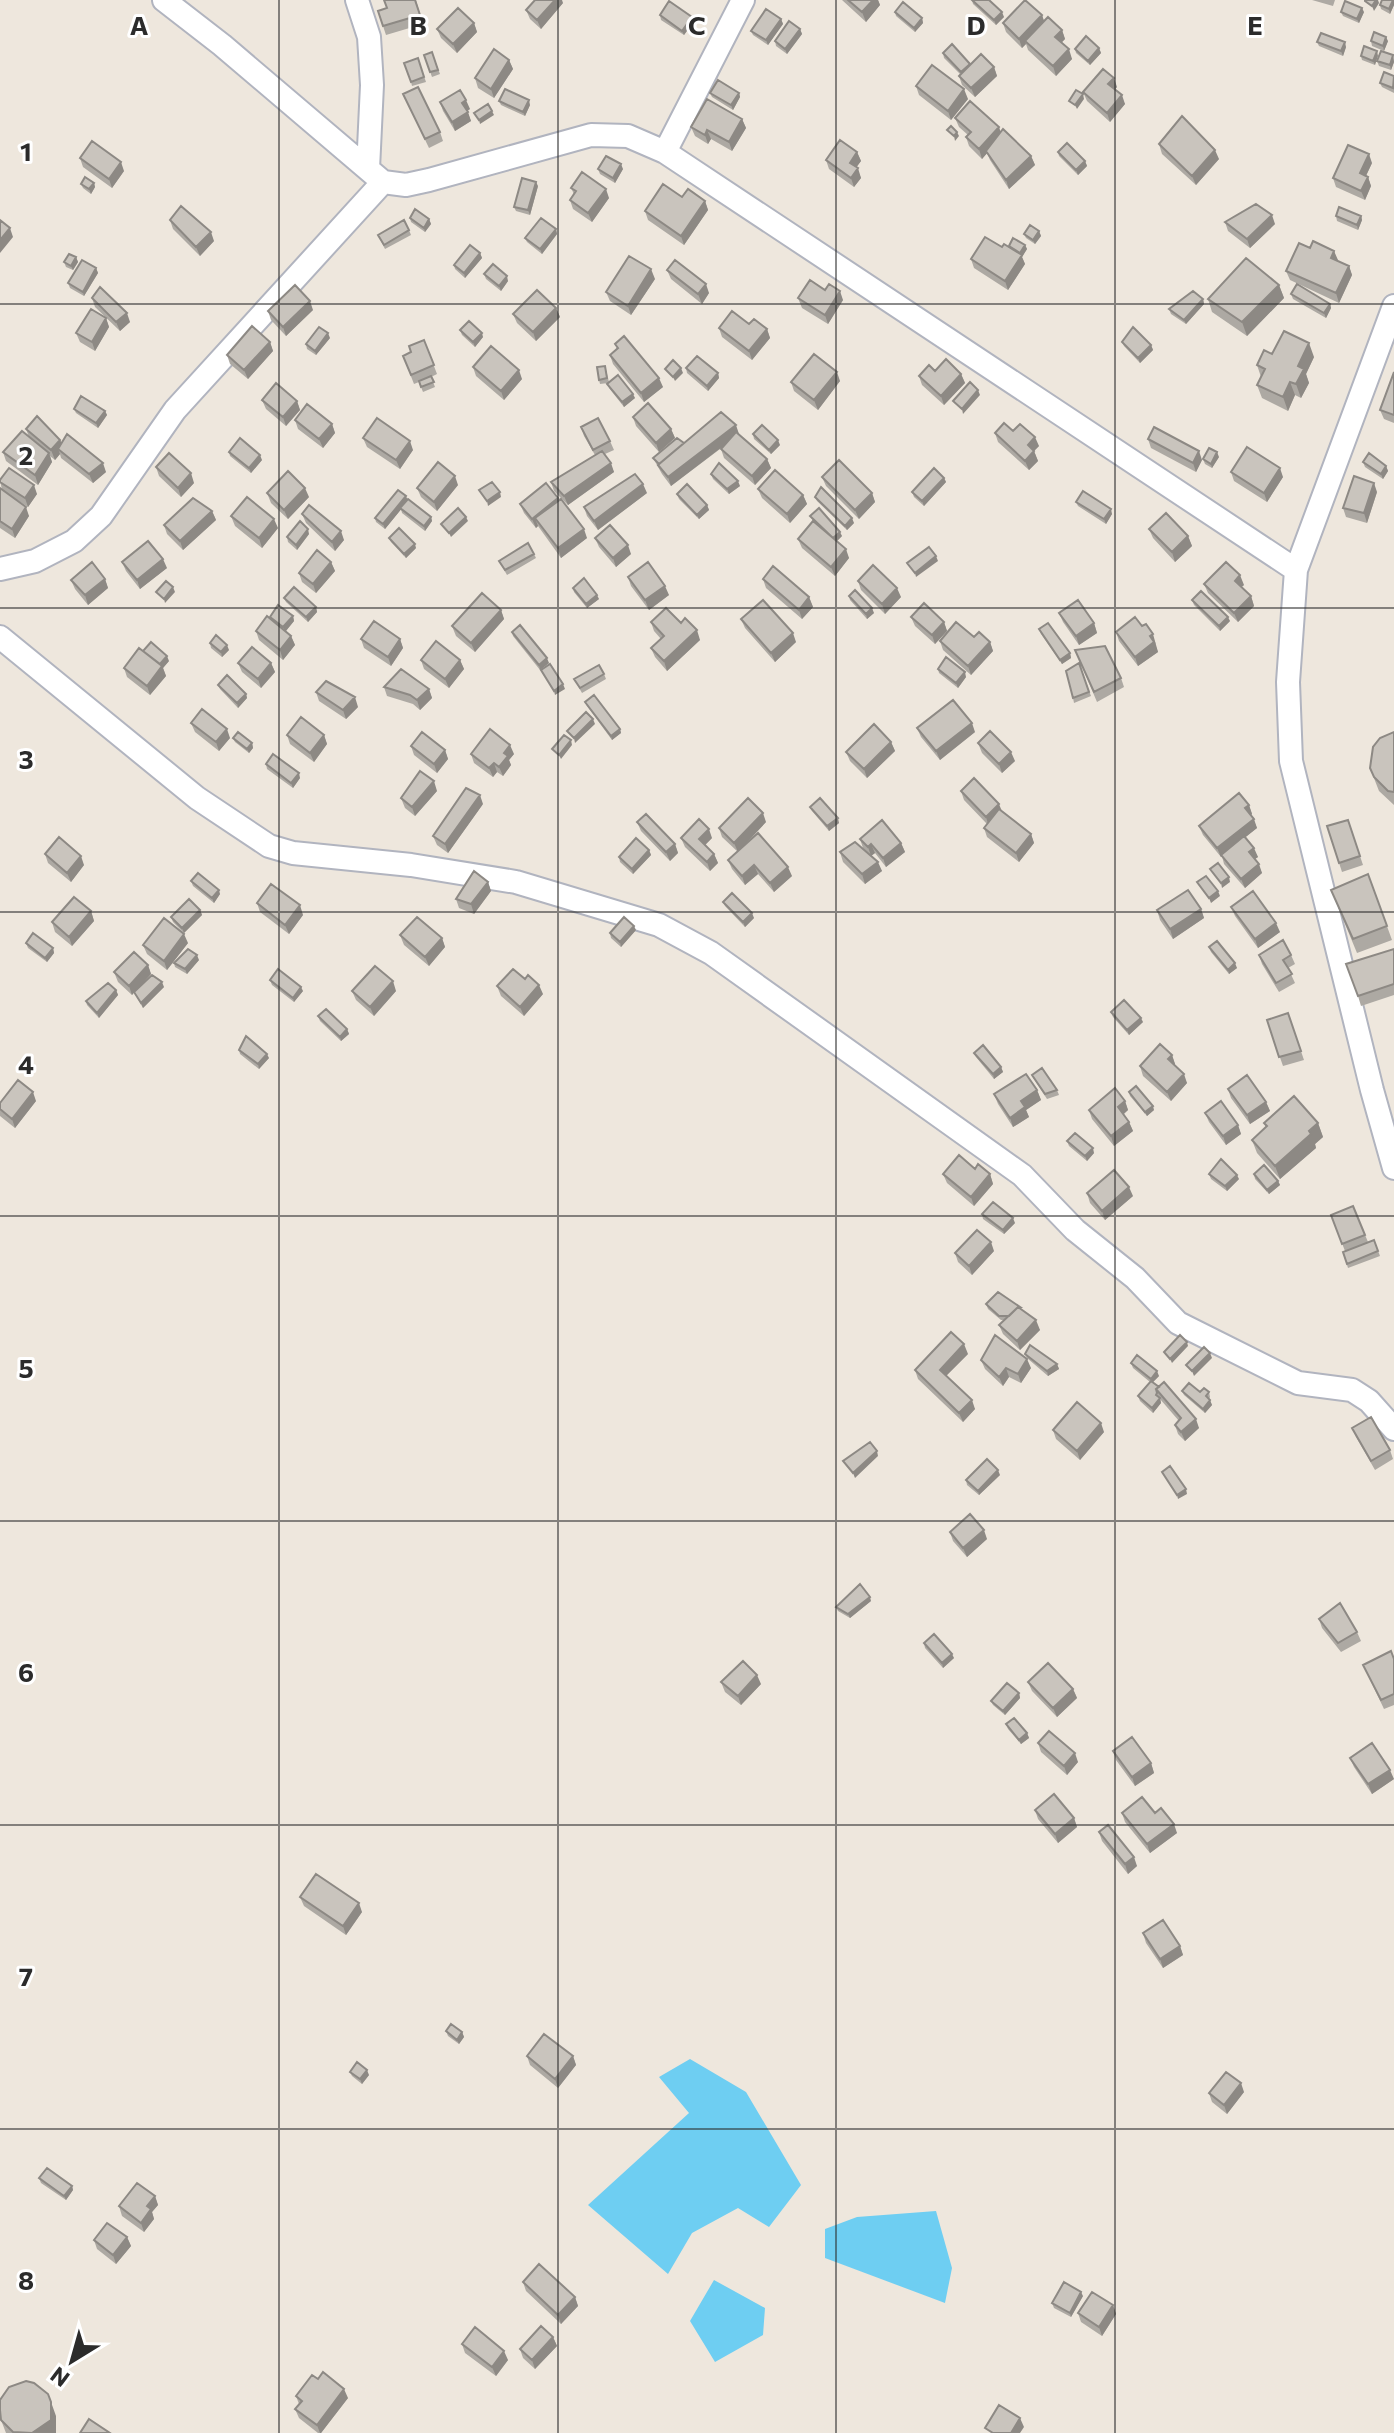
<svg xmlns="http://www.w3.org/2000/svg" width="1394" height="2433" font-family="Commissioner,sans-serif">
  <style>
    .water { fill: #6ecef2 }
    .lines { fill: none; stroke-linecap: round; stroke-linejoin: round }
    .minor-casing { stroke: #b1b4bf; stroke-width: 26 }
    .minor { stroke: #fff; stroke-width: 22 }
    .wall { fill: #ada9a3 }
    .shaded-wall { fill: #8d8984 }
    .building { fill: #c9c4bd; stroke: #8d8984; stroke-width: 2 }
    .grid { fill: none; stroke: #2b2b2b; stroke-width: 2; stroke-opacity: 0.55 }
    .grid-label { font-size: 26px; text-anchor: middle; font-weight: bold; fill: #2b2b2b; stroke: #fff; stroke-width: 6; stroke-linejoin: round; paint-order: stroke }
  </style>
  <rect width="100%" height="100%" fill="#eee7dd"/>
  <path class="water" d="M690 2059 746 2092 801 2185 769 2227 738 2208 692 2233 668 2274 588 2205 689 2113 659 2077Z
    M936 2211 952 2268 945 2303 825 2258V2229L857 2217Z
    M714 2280 765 2308 763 2335 715 2362 690 2321Z"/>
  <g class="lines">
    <defs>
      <path id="minor" d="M164 0 222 45 383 182 406 185 429 180 591 135 628 136 665 152 1296 570
        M357 0 369 37 372 85 368 169
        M665 152 743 0
        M1394 306 1296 570 1288 682 1291 761 1372 1090 1394 1168
        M0 569 35 561 74 541 101 516 175 410 383 182
        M0 637 197 798 269 846 293 853 411 865 516 882 659 925 711 953 1022 1175 1075 1230 1135 1278 1178 1323 1298 1383 1352 1390 1369 1401 1394 1429"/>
    </defs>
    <use href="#minor" class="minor-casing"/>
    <use href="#minor" class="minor"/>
  </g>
  <path class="wall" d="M416 0 423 24 386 35 378 11Z
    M842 0H878L880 5 866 22Z
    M972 0 1004 17 996 25 973 4Z
    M1312 0H1335L1333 6Z
    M1382 0H1394V5L1390 14 1381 9 1380 5Z
    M563 3 541 29 530 19 526 10Z
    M895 12 922 18 923 23 915 32 896 16Z
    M1341 12H1364L1359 23 1343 16Z
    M660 15 692 17 694 21 684 35 661 20Z
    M1042 15 1044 21 1062 30 1065 39 1061 43 1072 59 1056 76 1028 50 1026 44 1022 48 1006 32 1003 23Z
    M781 19 783 24 768 45 753 35 751 31Z
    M474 23 477 32 457 53 441 38 437 29Z
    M800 29 802 34 787 54 776 46 775 41Z
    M1371 41H1388L1384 51 1372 46Z
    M1317 42 1346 47 1343 56 1319 46Z
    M1099 48 1101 53 1090 65 1076 53 1075 49Z
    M1377 51 1375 65 1362 60 1361 56Z
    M432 52 440 74 432 77 424 55Z
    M943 53 970 65 994 67 997 76 975 97 962 85 959 76 960 74 944 58Z
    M1393 55 1394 62 1391 70 1379 66 1377 61Z
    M418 58 426 82 412 86 411 82Z
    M509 60 513 69 494 98 478 88 475 78Z
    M1394 76V93L1382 87 1380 83Z
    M916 86 968 99 951 120 919 95Z
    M1117 87 1115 89 1125 104 1110 122 1087 101 1083 92Z
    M710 93H739L740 97 733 110 712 97Z
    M403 94 440 132 443 141 429 148Z
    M499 101 530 105 525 116 501 105Z
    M440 102 470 109 467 111 471 121 455 131 443 111Z
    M955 118 1001 132 1031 156 1035 165 1009 189 990 160 987 153 982 159 969 146 966 137 968 135 959 127Z
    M742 119 746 128 732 151 711 139 708 144 695 136 691 127Z
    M1159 144 1219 159 1196 185 1162 154Z
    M857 152 861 161 856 167 861 178 854 187 829 169 826 160Z
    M1058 152 1085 161 1087 166 1078 175 1059 156Z
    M80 158 124 171 112 188 83 167Z
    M1372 163 1366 176 1368 177 1371 186 1365 200 1336 187 1333 178Z
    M598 169H623L615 183 600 174Z
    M94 183 95 187 91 194 83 188 81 184Z
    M538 186 530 215 516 211 514 207Z
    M571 188 609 198 592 222 573 209 570 200 574 194Z
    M705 201 708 210 684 245 648 220 645 211Z
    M1336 216H1361L1362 220 1358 230 1337 221Z
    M410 218 429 219 431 224 425 232 411 222Z
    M170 220 214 241 200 256 173 229Z
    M1225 222 1275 224 1250 248 1228 231Z
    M556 229 557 234 542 254 527 242 525 238Z
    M409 230 411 235 385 249 378 235Z
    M1039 231 1041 236 1035 244 1026 238 1024 234Z
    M1025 245 1027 249 1022 257 1025 264 1008 290 974 268 971 259 1009 247Z
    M1310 248 1334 251 1337 261 1349 266 1352 275 1339 303 1290 280 1286 271Z
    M480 253 482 258 465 278 455 269 454 265Z
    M76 257 78 262 73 270 66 267 64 262Z
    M96 268 98 273 84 296 70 288 68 283Z
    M667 270 709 293 702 304 671 279Z
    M484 274 508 281 501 291 486 279Z
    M655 279 631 315 610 301 606 292Z
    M1279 285 1284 298 1247 336 1212 312 1208 299Z
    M825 290 843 300 828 324 802 308 798 298Z
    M1291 294 1330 304 1331 308 1326 318 1293 299Z
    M92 298 130 322 120 331 95 307Z
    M1203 299 1204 304 1186 324 1171 314 1169 309Z
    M556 308 560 317 536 341 517 323 513 314Z
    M313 310 286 336 271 320 268 311Z
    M106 318 109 327 95 351 80 342 76 333Z
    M749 324 767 329 770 338 752 360 722 337 719 328Z
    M460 330 483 337 475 347 462 335Z
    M330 338 316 355 307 349 306 344Z
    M424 340 437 374 431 377 435 387 423 392 419 382 414 384 403 356 411 352Z
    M270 342 273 351 248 379 230 364 227 355Z
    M1122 342 1151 345 1153 350 1140 363 1124 346Z
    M615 344 663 387 644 402 613 364 610 355 617 349Z
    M1272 354 1314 357 1306 374 1309 383 1301 398 1295 395 1288 411 1262 398 1257 385 1261 377 1257 365Z
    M605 366 609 382 635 398 624 407 609 388 608 383 600 384 599 380Z
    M473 367 522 379 504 400 476 376Z
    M686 368 718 373 719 378 708 391 687 373Z
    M1394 372V423L1384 419 1380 410Z
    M961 374 965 383 944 405 922 385 919 376Z
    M840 381 818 410 794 391 791 382Z
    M262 400 297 401 300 410 286 426 266 409Z
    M74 409 105 411 107 415 98 428 76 413Z
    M633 417 671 429 675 438 659 452 636 426Z
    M295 420 332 424 335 433 323 448 298 429Z
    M581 427 610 441 614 450 605 454 614 472 568 505 554 491 551 482 595 455 584 436Z
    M26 429 60 440 62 443 106 472 93 483 61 458 60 454 55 460 50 456 52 462 38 485 6 461 3 452 29 437Z
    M1013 431 1039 446 1034 451 1038 461 1029 470 998 442 995 433Z
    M739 434 767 459 771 468 755 485 724 458 721 449 724 446 671 486 662 474 653 458Z
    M753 434 780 445 771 454 754 439Z
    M363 438 413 450 400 469 367 447Z
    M1148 439 1202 460 1196 472 1151 448Z
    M229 452 262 460 251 473 230 456Z
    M1219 457 1212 468 1205 464 1203 459Z
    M1363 462 1386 466 1388 471 1383 479 1365 467Z
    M156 467 194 483 181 497 159 476Z
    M1231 472 1283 477 1267 502 1234 481Z
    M711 474 740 486 729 494 713 479Z
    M822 477 872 493 875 502 859 519 826 486Z
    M944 478 946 482 924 506 914 497 912 492Z
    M0 480 37 494 28 507 8 494 29 516 15 538 0 528V488L2 490Z
    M458 485 437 511 421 497 417 488Z
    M758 489 803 495 807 504 790 523 762 498Z
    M1377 492 1367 523 1346 517 1343 508Z
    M267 493 309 497 288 519 271 503Z
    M647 493 598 530 587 516 584 507Z
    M677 494 707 505 709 510 699 519 679 499Z
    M815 497 854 523 847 530 817 501Z
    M407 499 431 517 432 521 425 531 402 513 401 509 385 529 376 522 375 518Z
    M1076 502 1112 514 1106 524 1078 506Z
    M520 504 587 538 561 558 538 526 536 528 524 513Z
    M212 511 216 520 183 550 167 534 164 525Z
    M302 514 344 540 335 551 306 523Z
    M231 516 278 528 262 548 235 526Z
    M810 516 842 536 837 541 849 558 835 576 802 548 798 539 813 521Z
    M1149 529 1188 536 1192 546 1175 562 1153 538Z
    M309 534 297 550 288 542 287 537Z
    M389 538 416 548 406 558 391 542Z
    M595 538 631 554 616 567 599 547Z
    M534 554 536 558 507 575 499 561Z
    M122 562 167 568 140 589 126 571Z
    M331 562 335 571 316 593 302 582 299 573Z
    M628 577 669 595 649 610 631 586Z
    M105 579 108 588 88 605 75 589 71 580Z
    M763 579 809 597 813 607 802 619 766 588Z
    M858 581 901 597 885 614 861 590Z
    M1204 584 1244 585 1241 587 1251 596 1254 606 1238 622 1208 593Z
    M573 588 599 599 587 608 574 592Z
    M849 596 874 613 867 619 850 600Z
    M284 598 316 607 317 612 308 622 286 602Z
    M1192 600 1230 621 1220 631 1194 605Z
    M501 610 504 619 475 652 456 636 452 626Z
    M1059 613 1094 623 1097 633 1079 645 1063 622Z
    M293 616 294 621 286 631 291 636 295 645 283 660 259 640 256 631 271 620 270 617Z
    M911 617 944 622 947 631 935 644 915 626Z
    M741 619 796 642 775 662 745 628Z
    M651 622 681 623 700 640 667 671 655 657 651 648 661 639 654 631Z
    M1039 629 1070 653 1071 658 1062 664 1041 634Z
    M512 632 549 663 540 670 513 636Z
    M1116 632 1156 643 1155 644 1158 652 1138 666 1119 641Z
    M974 637 990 642 993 651 971 675 943 650 940 641Z
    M361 639H400L403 648 391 666 364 648Z
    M210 643 229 650 222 657 211 648Z
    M1075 650 1121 678 1124 687 1097 702Z
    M421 660H460L464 669 449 688 424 669Z
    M169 661 163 668 166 676 150 695 127 677 124 668Z
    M238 663H271L275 672 261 688 242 672Z
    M1079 663 1091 696 1074 703 1073 698Z
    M938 669 966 677 958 688 939 673Z
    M604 674 606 679 582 693 574 679Z
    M218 685 246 694 247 698 238 708 220 689Z
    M384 687 429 689 432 698 420 710 413 704 387 696Z
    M316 692 358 707 346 719 319 701Z
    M585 702 620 729 621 733 612 740 587 706Z
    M191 723 230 738 219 751 195 732Z
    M917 728 975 732 940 760 921 737Z
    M1394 732V805L1379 791 1370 768Z
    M287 735H324L327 744 314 762 290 744Z
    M233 738 252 743 253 748 249 753 235 742Z
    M891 742 895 751 867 778 850 761 846 752Z
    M978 743 1015 761 1002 773 982 753Z
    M411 746 445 750 448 759 437 773 414 755Z
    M471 754H514L509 760 511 765 503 776 497 772 493 777 474 763Z
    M266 764 300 778 293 788 267 769Z
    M437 791 415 816 405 808 401 798Z
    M961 791 1002 811 1031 834 1034 843 1019 862 987 837 984 828 987 824 964 800Z
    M483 804 448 853 437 845 433 836Z
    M1249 805 1252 814 1251 815 1257 828 1245 837 1258 857 1255 859 1262 873 1245 888 1224 864 1222 856 1221 857 1203 835 1199 826Z
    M810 807 839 823 829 831 812 811Z
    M1348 820 1363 865 1342 872 1327 826Z
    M637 822 675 844 678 853 670 861 641 831Z
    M766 822 740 850 792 876 774 892 758 874 745 885 732 869 728 860 738 852 722 837 719 828Z
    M681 838H712L705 845 714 854 718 863 710 871 685 847Z
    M860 839 901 843 905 852 886 867 875 853 871 856 882 871 865 884 843 862 840 852 868 853 863 848Z
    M649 850 651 855 633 874 620 862 619 857Z
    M45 854 84 865 71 882 48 863Z
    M1368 874 1392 940 1357 953 1331 890Z
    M191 881 220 894 214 903 193 886Z
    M488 882 491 891 474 914 459 908 456 899Z
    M723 902 754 918 745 927 725 906Z
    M257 903 303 915 289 934 260 912Z
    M1231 907 1280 932 1258 948 1235 916Z
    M1201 909 1204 918 1173 939 1160 920 1157 910Z
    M200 910 202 915 184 933 173 922 171 917Z
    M91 911 94 921 72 946 55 932 52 922Z
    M636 930 621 947 611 938 610 933Z
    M400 935 442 938 445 947 429 966 404 945Z
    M26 943 53 948 54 953 47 962 28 948Z
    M188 943 167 970 147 954 143 945Z
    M1209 947 1237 968 1229 974 1211 952Z
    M1394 949V995L1361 1006 1358 996Z
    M1259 955H1291L1295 964 1288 968 1295 983 1279 992 1262 964Z
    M199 960 187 974 175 967 174 963Z
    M148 965 151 974 141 985 164 987 143 1008 134 992 132 995 118 982 114 972Z
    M270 980 303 991 294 1002 272 985Z
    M497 986 543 994 524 1016 501 996Z
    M116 990 118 995 99 1018 87 1005 86 1001Z
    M352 991H396L374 1016 356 1000Z
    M1111 1012 1143 1022 1129 1035 1113 1017Z
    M1288 1013 1304 1060 1283 1066 1267 1020Z
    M318 1016 347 1029 349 1034 341 1041 320 1021Z
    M239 1050 269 1058 259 1069 240 1054Z
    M974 1053 1001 1067 1003 1072 994 1079 976 1057Z
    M1172 1055 1175 1064 1174 1065 1187 1083 1171 1101 1143 1076 1140 1066Z
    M1032 1075 1057 1090 1059 1095 1047 1099 1034 1079Z
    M1228 1089 1266 1102 1270 1111 1250 1124 1231 1098Z
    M1037 1090 1041 1100 1026 1110 1029 1117 1013 1127 998 1104 994 1094Z
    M1129 1092 1154 1110 1147 1116 1130 1096Z
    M36 1101 15 1128 0 1116V1103Z
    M1125 1101 1128 1110 1124 1114 1129 1122 1133 1131 1114 1146 1092 1119 1089 1110Z
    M1205 1113 1238 1125 1241 1134 1226 1145 1209 1122Z
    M1264 1123H1318L1323 1137 1315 1144 1316 1148 1280 1179 1257 1153 1252 1140 1266 1128Z
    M1067 1141 1094 1153 1087 1161 1069 1146Z
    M943 1174H990L993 1184 974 1206 947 1183Z
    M1209 1174 1239 1179 1227 1191 1211 1179Z
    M1254 1174 1278 1181 1280 1185 1269 1194 1255 1179Z
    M1087 1193 1133 1196 1105 1220 1090 1203Z
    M1353 1206 1368 1242 1374 1240 1380 1256 1348 1268 1343 1252 1345 1251 1331 1215Z
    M982 1214 1015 1223 1004 1234 983 1219Z
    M994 1251 972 1275 958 1262 955 1253Z
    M986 1304 1020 1308 1040 1330 1020 1350 1003 1334 999 1325 1004 1320H1001L988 1309Z
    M968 1354 946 1376 975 1409 963 1422 918 1379 915 1370Z
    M1025 1354 1057 1364 1059 1369 1048 1376 1027 1358Z
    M981 1360 1031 1368 1021 1383 1009 1377 1003 1386 985 1369Z
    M1131 1363 1159 1376 1153 1382 1199 1428 1185 1441 1178 1434 1175 1425 1179 1421 1160 1399 1161 1403 1153 1413 1140 1401 1138 1396 1150 1382 1133 1368Z
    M1182 1391 1209 1392 1210 1397 1209 1399 1212 1405 1205 1413 1184 1395Z
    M1352 1428 1390 1450 1393 1459 1375 1470 1356 1437Z
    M1053 1430 1104 1432 1080 1460 1056 1439Z
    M1000 1475 979 1495 967 1485 966 1480Z
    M950 1532 987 1539 967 1557 953 1541Z
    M871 1601 850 1618 838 1611 836 1607Z
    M1319 1619 1357 1632 1361 1641 1341 1652 1322 1628Z
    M924 1643 954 1658 943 1668 925 1648Z
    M1394 1659V1705L1384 1709 1363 1665Z
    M721 1682 761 1684 741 1705 725 1692Z
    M1028 1682 1073 1689 1077 1698 1057 1717 1032 1691Z
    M1019 1693 1020 1698 1005 1715 993 1705 991 1701Z
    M1006 1724 1027 1733 1029 1738 1021 1744 1008 1729Z
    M1038 1743 1078 1762 1067 1775 1041 1752Z
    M1113 1751 1151 1763 1154 1773 1135 1786 1116 1760Z
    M1350 1758 1394 1779 1372 1794 1354 1767Z
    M1035 1810 1074 1818 1077 1827 1058 1843 1038 1819Z
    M1122 1813H1155L1177 1833 1150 1853 1125 1822Z
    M1099 1832 1137 1866 1128 1874 1102 1841Z
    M300 1897 362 1912 346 1935 304 1906Z
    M1143 1933 1180 1946 1183 1955 1163 1968 1146 1943Z
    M446 2031 462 2032 464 2037 459 2044 448 2036Z
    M527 2056H573L576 2065 558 2088 530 2065Z
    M350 2072 369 2075 362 2084 352 2076Z
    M1244 2092 1227 2114 1212 2102 1209 2093Z
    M39 2178 72 2186 73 2190 66 2200 41 2183Z
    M155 2196 158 2205 152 2212 154 2219 144 2232 122 2216 119 2206Z
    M127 2237 131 2246 116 2264 97 2249 94 2240Z
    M523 2282 575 2297 578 2306 561 2324 526 2291Z
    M1083 2296 1071 2317 1054 2308 1052 2303Z
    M1113 2305 1116 2314 1102 2336 1081 2322 1078 2313Z
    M553 2337 557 2346 535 2369 523 2358 520 2349Z
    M462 2344 508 2360 496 2376 465 2353Z
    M296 2396 348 2398 321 2433H318L299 2418 295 2409 299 2404Z
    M56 2416V2433H6L1 2420Z"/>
  <path class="shaded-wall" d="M555 0H562L563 3 541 29 537 20Z
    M873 0H878L880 5 866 22 862 12Z
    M1376 0H1378L1379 3 1374 11 1372 6Z
    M1393 0H1394V5L1390 14 1389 9Z
    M1362 8 1364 12 1359 23 1357 19Z
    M1002 12 1004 17 996 25 994 20Z
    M1042 15 1045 24 1025 41 1026 44 1022 48 1019 39Z
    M692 17 694 21 684 35 682 31Z
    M922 18 923 23 915 32 914 28Z
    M781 19 783 24 768 45 766 40Z
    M474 23 477 32 457 53 453 44Z
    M800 29 802 34 787 54 785 49Z
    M1062 30 1065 39 1058 46 1055 37Z
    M1386 37 1388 41 1384 51 1383 46Z
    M1345 42 1346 47 1343 56 1341 51Z
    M1099 48 1101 53 1090 65 1088 61Z
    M1069 49 1072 59 1056 76 1053 66Z
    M1377 51 1378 56 1375 65 1373 61Z
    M1393 55 1394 62 1391 70 1390 65Z
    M509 60 513 69 494 98 491 89Z
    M994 67 997 76 975 97 971 88Z
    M1114 78 1117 87 1112 93 1108 84Z
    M964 89 968 99 951 120 948 111Z
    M739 93 740 97 733 110 731 105Z
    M1083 94 1084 99 1077 109 1075 105Z
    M1122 95 1125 104 1110 122 1107 113Z
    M466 100 470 109 465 112 462 103Z
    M529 100 530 105 525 116 523 112Z
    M492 111 494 115 480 124 479 120Z
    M468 112 471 121 455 131 452 122Z
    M742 119 746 128 732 151 729 142Z
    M999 127 1002 136 982 159 979 149Z
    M707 130 711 139 708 144 705 135Z
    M957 132 959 136 955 141 954 136Z
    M1215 150 1219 159 1196 185 1192 176Z
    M857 152 861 161 853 172 850 163Z
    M1369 154 1372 163 1363 182 1360 173Z
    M1031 156 1035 165 1009 189 1006 180Z
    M1085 161 1087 166 1078 175 1076 170Z
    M121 162 124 171 112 188 109 179Z
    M621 164 623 169 615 183 613 178Z
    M858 168 861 178 854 187 851 178Z
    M1368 177 1371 186 1365 200 1361 191Z
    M536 182 538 186 530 215 528 210Z
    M94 183 95 187 91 194 89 189Z
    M606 189 609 198 592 222 588 213Z
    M705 201 708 210 684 245 681 236Z
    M1272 215 1275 224 1250 248 1247 239Z
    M1361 216 1362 220 1358 230 1357 225Z
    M429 219 431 224 425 232 424 228Z
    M10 228 13 237 0 253V240Z
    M556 229 557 234 542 254 540 249Z
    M1039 231 1041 236 1035 244 1033 240Z
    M211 232 214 241 200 256 196 247Z
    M1025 245 1027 249 1022 257 1025 264 1008 290 1005 281 1021 256 1020 253Z
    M1334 251 1338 260 1334 267 1331 258Z
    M480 253 482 258 465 278 464 273Z
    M76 257 78 262 73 270 71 266Z
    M1349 266 1352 275 1339 303 1336 293Z
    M96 268 98 273 84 296 83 292Z
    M651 269 655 279 631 315 628 306Z
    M507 276 508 281 501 291 499 286Z
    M706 284 709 293 702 304 698 294Z
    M1279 285 1284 298 1247 336 1242 322Z
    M840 291 843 300 828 324 825 315Z
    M1203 299 1204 304 1186 324 1184 320Z
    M310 301 313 310 286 336 283 327Z
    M1330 304 1331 308 1326 318 1324 313Z
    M556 308 560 317 536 341 533 332Z
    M127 313 130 322 120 331 116 322Z
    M106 318 109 327 95 351 92 342Z
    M767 329 770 338 752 360 749 351Z
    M328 333 330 338 316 355 315 351Z
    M482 333 483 337 475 347 473 342Z
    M270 342 273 351 248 379 244 370Z
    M1309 343 1314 357 1306 374 1309 383 1301 398 1296 384 1298 366Z
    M1151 345 1153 350 1140 363 1138 358Z
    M681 368 683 373 675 381 673 377Z
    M519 370 522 379 504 400 501 391Z
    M837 372 840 381 818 410 814 400Z
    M718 373 719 378 708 391 707 386Z
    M961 374 965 383 944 405 941 396Z
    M659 378 663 387 644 402 641 393Z
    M1290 382 1295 395 1288 411 1283 397Z
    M978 390 980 395 963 414 962 409Z
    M633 394 635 398 624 407 622 402Z
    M297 401 300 410 286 426 283 417Z
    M105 411 107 415 98 428 96 423Z
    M332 424 335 433 323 448 319 439Z
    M736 425 739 434 671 486 668 477Z
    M671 429 675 438 659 452 656 443Z
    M1035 437 1039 446 1031 454 1028 445Z
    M60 440 64 449H58L60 454 55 460 51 450Z
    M778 440 780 445 771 454 769 450Z
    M410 441 413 450 400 469 396 460Z
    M1034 451 1038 461 1029 470 1025 461Z
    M1199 451 1202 460 1196 472 1193 463Z
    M1217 452 1219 457 1212 468 1211 464Z
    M49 453 52 462 38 485 35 475Z
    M260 455 262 460 251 473 249 468Z
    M767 459 771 468 755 485 752 476Z
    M103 463 106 472 93 483 89 474Z
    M611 463 614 472 568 505 564 496Z
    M1386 466 1388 471 1383 479 1381 474Z
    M1280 468 1283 477 1267 502 1264 493Z
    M191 473 194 483 181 497 178 488Z
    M455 476 458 485 437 511 434 502Z
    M944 478 946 482 924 506 922 501Z
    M738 481 740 486 729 494 727 489Z
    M1374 483 1377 492 1367 523 1364 513Z
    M643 484 647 493 598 530 594 521Z
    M34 485 37 494 28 507 25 498Z
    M305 488 309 497 288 519 284 510Z
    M500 492 501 497 488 506 487 501Z
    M872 493 875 502 859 519 855 510Z
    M803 495 807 504 790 523 787 514Z
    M406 496 408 501 385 529 383 524Z
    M558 498 562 507 535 518 538 526 536 528 532 519Z
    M707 505 709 510 699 519 697 515Z
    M26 507 29 516 15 538 12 529Z
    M1111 509 1112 514 1106 524 1104 519Z
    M212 511 216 520 183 550 180 541Z
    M431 517 432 521 425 531 424 526Z
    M466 517 468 521 451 537 449 533Z
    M852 518 854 523 847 530 845 526Z
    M274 519 278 528 262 548 259 538Z
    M308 529 309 534 297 550 296 545Z
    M584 529 587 538 561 558 558 548Z
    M341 531 344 540 335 551 332 542Z
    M840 532 842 536 834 544 832 539Z
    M1188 536 1192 546 1175 562 1172 552Z
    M415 544 416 548 406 558 404 554Z
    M628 545 631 554 616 567 613 558Z
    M846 549 849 558 835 576 831 567Z
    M936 556 938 561 916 577 915 573Z
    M163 559 167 568 140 589 137 580Z
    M331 562 335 571 316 593 313 584Z
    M1240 575 1244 585 1238 590 1235 581Z
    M105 579 108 588 88 605 85 595Z
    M665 586 669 595 649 610 645 600Z
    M173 587 175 592 165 603 164 599Z
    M897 588 901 597 885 614 882 604Z
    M597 595 599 599 587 608 586 604Z
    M1251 596 1254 606 1238 622 1234 613Z
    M809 597 813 607 802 619 799 610Z
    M316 607 317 612 308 622 306 617Z
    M872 608 874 613 867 619 866 614Z
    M501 610 504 619 475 652 471 643Z
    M293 616 294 621 285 632 283 627Z
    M1228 617 1230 621 1220 631 1219 626Z
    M944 622 947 631 935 644 932 635Z
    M1094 623 1097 633 1079 645 1076 636Z
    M697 630 700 640 667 671 664 661Z
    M793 633 796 642 775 662 771 653Z
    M1153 634 1158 652 1138 666 1135 657Z
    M291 636 295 645 283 660 280 650Z
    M400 639 403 648 391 666 388 657Z
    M990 642 993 651 971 675 968 666Z
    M227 645 229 650 222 657 221 652Z
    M1070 653 1071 658 1062 664 1060 660Z
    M167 656 169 661 163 668 166 676 150 695 147 686 160 664Z
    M547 658 549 663 540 670 539 665Z
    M460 660 464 669 449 688 445 679Z
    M271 663 275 672 261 688 258 679Z
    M965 672 966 677 958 688 956 683Z
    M563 684 565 689 555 695 554 691Z
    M429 689 432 698 420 710 417 700Z
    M246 694 247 698 238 708 237 703Z
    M355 697 358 707 346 719 343 710Z
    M593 719 595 724 575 743 574 738Z
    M972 723 975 732 940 760 936 751Z
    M227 729 230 738 219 751 216 742Z
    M620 729 621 733 612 740 611 736Z
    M324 735 327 744 314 762 310 753Z
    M571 740 572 745 561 759 559 755Z
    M891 742 895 751 867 778 864 769Z
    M252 743 253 748 249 753 247 749Z
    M510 745 514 754 509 760 511 765 503 776 499 767 504 753Z
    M445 750 448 759 437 773 434 764Z
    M1011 752 1015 761 1002 773 999 764Z
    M494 763 497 772 493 777 489 768Z
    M299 773 300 778 293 788 291 783Z
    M434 781 437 791 415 816 412 807Z
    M480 795 483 804 448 853 445 844Z
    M999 804 1003 814 989 827 986 817Z
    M1249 805 1252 814 1248 817 1245 808Z
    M763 813 766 822 738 852 734 843Z
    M838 818 839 823 829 831 827 826Z
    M1254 819 1257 828 1221 857 1217 848Z
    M709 829 712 838 702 848 699 839Z
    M1031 834 1034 843 1019 862 1016 853Z
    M901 843 905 852 886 867 883 858Z
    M675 844 678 853 670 861 666 852Z
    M871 844 875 853 871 856 868 847Z
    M1254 848 1258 857 1252 861 1249 852Z
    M649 850 651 855 633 874 632 869Z
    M714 854 718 863 710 871 707 862Z
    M81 856 84 865 71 882 67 873Z
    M878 862 882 871 865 884 862 874Z
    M1259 864 1262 873 1245 888 1241 879Z
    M754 865 758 874 745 885 742 876Z
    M788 867 792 876 774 892 770 883Z
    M1229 877 1230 882 1222 888 1221 883Z
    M488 882 491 891 474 914 471 904Z
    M219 890 220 894 214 903 212 898Z
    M1218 891 1220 896 1211 903 1209 898Z
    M300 905 303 915 289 934 285 925Z
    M1201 909 1204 918 1173 939 1170 929Z
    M200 910 202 915 184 933 182 928Z
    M91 911 94 921 72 946 69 937Z
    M752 913 754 918 745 927 743 922Z
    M1276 923 1280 932 1258 948 1255 939Z
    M634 926 636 930 621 947 620 942Z
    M184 934 188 943 167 970 164 961Z
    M442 938 445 947 429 966 425 957Z
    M53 948 54 953 47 962 45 958Z
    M197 955 199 960 187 974 185 969Z
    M1235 963 1237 968 1229 974 1228 970Z
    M148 965 151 974 132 995 129 986Z
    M393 981 396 991 374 1016 370 1007Z
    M162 982 164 987 143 1008 141 1003Z
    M539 985 543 994 524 1016 520 1007Z
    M301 987 303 991 294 1002 293 998Z
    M116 990 118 995 99 1018 97 1013Z
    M1141 1018 1143 1022 1129 1035 1127 1030Z
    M347 1029 349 1034 341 1041 340 1037Z
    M267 1054 269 1058 259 1069 258 1064Z
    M1172 1055 1175 1064 1171 1068 1168 1059Z
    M1001 1067 1003 1072 994 1079 993 1074Z
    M1184 1074 1187 1083 1171 1101 1167 1092Z
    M1037 1090 1041 1100 1026 1110 1029 1117 1013 1127 1010 1118 1021 1101Z
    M33 1092 36 1101 15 1128 12 1119Z
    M1125 1101 1128 1110 1121 1116 1118 1107Z
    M1266 1102 1270 1111 1250 1124 1247 1115Z
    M1153 1106 1154 1110 1147 1116 1145 1112Z
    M1129 1122 1133 1131 1114 1146 1111 1136Z
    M1318 1123 1323 1137 1315 1144 1316 1148 1280 1179 1275 1166Z
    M1238 1125 1241 1134 1226 1145 1223 1136Z
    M1093 1148 1094 1153 1087 1161 1085 1156Z
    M990 1174 993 1184 974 1206 971 1197Z
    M1237 1175 1239 1179 1227 1191 1225 1186Z
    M1278 1181 1280 1185 1269 1194 1267 1190Z
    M1129 1187 1133 1196 1105 1220 1102 1211Z
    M1013 1218 1015 1223 1004 1234 1003 1230Z
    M991 1242 994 1251 972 1275 969 1266Z
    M1036 1320 1040 1330 1020 1350 1017 1341Z
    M1187 1342 1188 1346 1172 1363 1170 1359Z
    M964 1344 968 1354 943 1379 940 1370Z
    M1210 1353 1212 1358 1194 1376 1192 1371Z
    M1027 1359 1031 1368 1021 1383 1018 1374Z
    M1057 1364 1059 1369 1048 1376 1047 1371Z
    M1006 1368 1009 1377 1003 1386 999 1377Z
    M1157 1371 1159 1376 1152 1383 1151 1379Z
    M1160 1398 1161 1403 1153 1413 1152 1408Z
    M972 1400 975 1409 963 1422 959 1413Z
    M1210 1400 1212 1405 1205 1413 1203 1409Z
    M1196 1419 1199 1428 1185 1441 1181 1432Z
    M1101 1423 1104 1432 1080 1460 1077 1451Z
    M877 1451 878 1456 855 1478 853 1473Z
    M998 1470 1000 1475 979 1495 978 1491Z
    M1186 1489 1187 1494 1178 1499 1177 1495Z
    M984 1530 987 1539 967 1557 963 1548Z
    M870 1597 871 1601 850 1618 848 1614Z
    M952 1654 954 1658 943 1668 942 1663Z
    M757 1675 761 1684 741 1705 738 1696Z
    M1073 1689 1077 1698 1057 1717 1053 1708Z
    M1019 1693 1020 1698 1005 1715 1003 1711Z
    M1027 1733 1029 1738 1021 1744 1019 1740Z
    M1075 1753 1078 1762 1067 1775 1064 1766Z
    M1151 1763 1154 1773 1135 1786 1132 1777Z
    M1390 1770 1394 1779 1372 1794 1368 1784Z
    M1074 1818 1077 1827 1058 1843 1055 1834Z
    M1174 1824 1177 1833 1150 1853 1147 1844Z
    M1134 1857 1137 1866 1128 1874 1125 1864Z
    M359 1903 362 1912 346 1935 343 1926Z
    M1180 1946 1183 1955 1163 1968 1160 1959Z
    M462 2032 464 2037 459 2044 457 2040Z
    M573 2056 576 2065 558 2088 555 2079Z
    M367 2070 369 2075 362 2084 360 2079Z
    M1241 2083 1244 2092 1227 2114 1224 2105Z
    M72 2186 73 2190 66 2200 64 2196Z
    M155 2196 158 2205 152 2212 154 2219 144 2232 141 2223 147 2206Z
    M127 2237 131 2246 116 2264 113 2255Z
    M1081 2292 1083 2296 1071 2317 1070 2313Z
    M575 2297 578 2306 561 2324 558 2315Z
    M1113 2305 1116 2314 1102 2336 1099 2327Z
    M553 2337 557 2346 535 2369 532 2360Z
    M504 2351 508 2360 496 2376 492 2367Z
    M344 2389 348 2398 321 2433H320L317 2425Z
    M51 2402 56 2416V2433H32Z
    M1020 2418 1024 2427 1020 2433H1011Z"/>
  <path class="building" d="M384 0H415L420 15 383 26 378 11 387 8Z
    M535 0H555L537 20 526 10Z
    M848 0H873L862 12Z
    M972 0H989L1002 12 994 20Z
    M1025 0 1042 15 1019 39 1003 23Z
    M1365 0H1376L1372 6 1365 1Z
    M1382 0H1393L1389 9 1380 5Z
    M669 1 692 17 682 31 660 15Z
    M1345 1 1362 8 1357 19 1341 12Z
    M903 2 922 18 914 28 895 12Z
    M458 8 474 23 453 44 437 29Z
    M766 9 781 19 766 40 751 31Z
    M1048 17 1062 30 1055 37 1069 49 1053 66 1025 41Z
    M789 21 800 29 785 49 775 41Z
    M1374 32 1386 37 1383 46 1371 41Z
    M1321 33 1345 42 1341 51 1317 42Z
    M1086 36 1099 48 1088 61 1075 49Z
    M952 44 970 64 961 72 943 53Z
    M1364 46 1377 51 1373 61 1361 56Z
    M494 49 509 60 491 89 475 78Z
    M1381 51 1393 55 1390 65 1377 61Z
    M432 52 438 70 430 72 424 55Z
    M981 54 994 67 971 88 959 76Z
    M418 58 424 77 411 82 404 63Z
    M932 65 964 89 948 111 916 86Z
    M1103 69 1114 78 1108 84 1122 95 1107 113 1083 92Z
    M1384 72 1394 76 1393 88 1380 83Z
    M718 80 739 93 731 105 710 93Z
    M418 87 440 132 425 139 403 94Z
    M505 89 529 100 523 112 499 101Z
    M460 90 466 100 462 103 468 112 452 122 440 102Z
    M1076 90 1083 94 1075 105 1069 101Z
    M707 99 742 119 729 142 707 130 705 135 691 127Z
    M970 101 999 127 979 149 966 137 971 132 955 118Z
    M488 104 492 111 479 120 474 113Z
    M1182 116 1215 150 1192 176 1159 144Z
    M951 126 957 132 954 136 947 130Z
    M1003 129 1031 156 1006 180 986 151Z
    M840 140 857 152 850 163 858 168 851 178 826 160Z
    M92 141 121 162 109 179 80 158Z
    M1067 143 1085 161 1076 170 1058 152Z
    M1348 145 1369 154 1360 173 1368 177 1361 191 1333 178Z
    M606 156 621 164 613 178 598 169Z
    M582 172 606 189 588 213 570 200 576 191 571 188Z
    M85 177 94 183 89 189 81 184Z
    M522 178 536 182 528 210 514 207Z
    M663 184 682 197 688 189 705 201 681 236 645 211Z
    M1256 204 1272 215 1247 239 1225 222Z
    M181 206 211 232 196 247 170 220Z
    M1339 207 1361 216 1357 225 1336 216Z
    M415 209 429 219 424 228 410 218Z
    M541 218 556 229 540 249 525 238Z
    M0 220 10 228 0 240Z
    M404 220 409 230 384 245 378 235Z
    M1030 225 1039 231 1033 240 1024 234Z
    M985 237 1002 247 1004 244 1022 255 1005 281 971 259Z
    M1013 238 1025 245 1020 253 1009 246Z
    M1313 241 1334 251 1331 258 1349 266 1336 293 1286 271 1299 243 1310 248Z
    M470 245 480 253 464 273 454 265Z
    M69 254 76 257 71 266 64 262Z
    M629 256 651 269 628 306 606 292Z
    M1246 258 1279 285 1242 322 1208 299Z
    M82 260 96 268 83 292 68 283Z
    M675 260 706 284 698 294 667 270Z
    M493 264 507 276 499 286 484 274Z
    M810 280 825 290 829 284 840 291 825 315 798 298Z
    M1297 284 1330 304 1324 313 1291 294Z
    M295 285 310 301 283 327 268 311Z
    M100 287 127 313 116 322 92 298Z
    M537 290 556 308 533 332 513 314Z
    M1193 291 1203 299 1184 320 1169 309Z
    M91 309 106 318 92 342 76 333Z
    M732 311 749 324 754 319 767 329 749 351 719 328Z
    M469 321 482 333 473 342 460 330Z
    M252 326 270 342 244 370 227 355Z
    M319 327 328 333 315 351 306 344Z
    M1133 327 1151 345 1138 358 1122 342Z
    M1284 331 1309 343 1298 366 1304 369 1296 384 1290 382 1283 397 1257 385 1265 369 1257 365 1264 350 1272 354Z
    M624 336 659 378 641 393 610 355 618 348 615 344Z
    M424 340 434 365 411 375 403 356 411 352 409 346Z
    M491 346 519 370 501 391 473 367Z
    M814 354 837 372 814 400 791 382Z
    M697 356 718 373 707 386 686 368Z
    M946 359 961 374 941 396 919 376 929 365 935 371Z
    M673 360 681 368 673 377 665 369Z
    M605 366 607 378 599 380 597 367Z
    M1394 372V415L1380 410Z
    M618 375 633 394 622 402 607 384Z
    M431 376 434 382 421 387 419 381Z
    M970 382 978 390 962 409 953 401Z
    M276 383 297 401 283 417 262 400Z
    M81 396 105 411 96 423 74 409Z
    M648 403 671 429 656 443 633 417Z
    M307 404 332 424 319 439 295 420Z
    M721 412 736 425 668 477 658 465Z
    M37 416 60 440 51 450 26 429Z
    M377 418 410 441 396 460 363 438Z
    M598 418 610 441 593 450 581 427Z
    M1004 423 1013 431 1020 424 1035 437 1028 445 1034 451 1025 461 995 433Z
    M762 425 778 440 769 450 753 434Z
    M1154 427 1199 451 1193 463 1148 439Z
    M22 431 49 453 35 475 3 452Z
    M736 432 767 459 752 476 721 449Z
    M67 434 103 463 89 474 58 449Z
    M240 438 260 455 249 468 229 452Z
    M677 438 684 443 659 464 653 458Z
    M1247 447 1280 468 1264 493 1231 472Z
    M1209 448 1217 452 1211 464 1203 459Z
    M602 451 611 463 564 496 551 482Z
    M169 453 191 473 178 488 156 467Z
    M1369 453 1386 466 1381 474 1363 462Z
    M839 460 872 493 855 510 822 477Z
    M438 462 455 476 434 502 417 488Z
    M719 463 738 481 727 489 711 474Z
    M9 468 34 485 25 498 0 482V480Z
    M934 468 944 478 922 501 912 492Z
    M775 470 803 495 787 514 758 489Z
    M288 471 305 488 284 510 267 493Z
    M635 474 643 484 594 521 584 507Z
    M1354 476 1374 483 1364 513 1343 508Z
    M492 482 500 492 487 501 479 490Z
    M546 483 558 498 532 519 520 504Z
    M687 484 707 505 697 515 677 494Z
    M821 487 852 518 845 526 815 497Z
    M0 488 26 507 12 529 0 521Z
    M398 490 406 496 383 524 375 518Z
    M1083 491 1111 509 1104 519 1076 502Z
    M247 497 274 519 259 538 231 516Z
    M193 498 212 511 180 541 164 525Z
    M408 499 431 517 424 526 400 508Z
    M561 499 584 529 558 548 535 518Z
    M309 505 341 531 332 542 302 514Z
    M458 508 466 517 449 533 441 524Z
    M819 508 840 532 833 538 810 516Z
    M1166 513 1188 536 1172 552 1149 529Z
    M300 521 308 529 296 545 287 537Z
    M813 521 846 549 831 567 798 539Z
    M610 525 628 545 613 558 595 538Z
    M399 528 415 544 404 554 389 538Z
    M148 541 163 559 137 580 122 562Z
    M528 543 534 554 505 570 499 561Z
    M929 547 936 556 915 573 907 563Z
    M317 550 331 562 313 584 299 573Z
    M92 562 105 579 85 595 71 580Z
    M648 562 665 586 645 600 628 577Z
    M1226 562 1240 575 1235 581 1251 596 1234 613 1204 584Z
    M873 565 897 588 882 604 858 581Z
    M773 566 809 597 799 610 763 579Z
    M584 578 597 595 586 604 573 588Z
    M166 581 173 587 164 599 156 592Z
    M294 587 316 607 306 617 284 598Z
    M855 590 872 608 866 614 849 596Z
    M1201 591 1228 617 1219 626 1192 600Z
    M482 593 501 610 471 643 452 626Z
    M763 600 793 633 771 653 741 619Z
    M1078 600 1094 623 1076 636 1059 613Z
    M924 603 944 622 932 635 911 617Z
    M278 605 293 616 283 627 270 617Z
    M666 608 681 623 685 618 697 630 664 661 651 648 664 636 651 622Z
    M267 616 291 636 280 650 256 631Z
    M1135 617 1142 626 1146 624 1153 634 1150 636 1154 642 1135 657 1116 632Z
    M374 621 400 639 388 657 361 639Z
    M956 622 974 637 979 632 990 642 968 666 940 641Z
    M1048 623 1070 653 1060 660 1039 629Z
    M520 625 547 658 539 665 512 632Z
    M216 635 227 645 221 652 210 643Z
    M436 641 460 660 445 679 421 660Z
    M151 642 167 656 160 664 143 651Z
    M1105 646 1121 678 1094 692 1075 650Z
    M252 647 271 663 258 679 238 663Z
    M139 648 162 666 147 686 124 668Z
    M946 657 965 672 956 683 938 669Z
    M1079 663 1089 692 1073 698 1066 671Z
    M550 664 563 684 554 691 541 670Z
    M599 665 604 674 580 688 574 679Z
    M401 669 429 689 417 700 410 695 384 687Z
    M227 675 246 694 237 703 218 685Z
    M326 681 355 697 343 710 316 692Z
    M594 695 620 729 611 736 585 702Z
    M953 700 972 723 936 751 917 728Z
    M202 709 227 729 216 742 191 723Z
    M586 712 593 719 574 738 567 731Z
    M301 717 324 735 310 753 287 735Z
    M874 724 891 742 864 769 846 752Z
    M490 729 510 745 504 753 508 756 499 767 494 763 489 768 471 754Z
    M990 731 1011 752 999 764 978 743Z
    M238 732 252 743 247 749 233 738Z
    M422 732 445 750 434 764 411 746Z
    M1394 732V792L1388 791 1374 777 1370 768 1373 747 1380 738Z
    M564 735 571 740 559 755 552 749Z
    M273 754 299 773 291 783 266 764Z
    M420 771 434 781 412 807 401 798Z
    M974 778 999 804 986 817 961 791Z
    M466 788 480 795 445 844 433 836Z
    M1239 793 1249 805 1245 808 1254 819 1217 848 1199 826Z
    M748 798 763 813 734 843 719 828Z
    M820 798 838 818 827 826 810 807Z
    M999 809 1031 834 1016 853 984 828Z
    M646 814 675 844 666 852 637 822Z
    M699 819 709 829 699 839 714 854 707 862 681 838Z
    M882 820 901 843 883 858 871 844 868 847 860 839Z
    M1348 820 1360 856 1339 863 1327 826Z
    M758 833 788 867 770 883 754 865 742 876 728 860Z
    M1244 836 1254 848 1249 852 1259 864 1241 879 1221 855Z
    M59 837 81 856 67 873 45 854Z
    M636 838 649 850 632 869 619 857Z
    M855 842 878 862 862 874 840 852Z
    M1218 863 1229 877 1221 883 1210 869Z
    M474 871 488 882 471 904 456 899Z
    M198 873 219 890 212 898 191 881Z
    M1368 874 1387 926 1353 939 1331 890Z
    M1206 876 1218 891 1209 898 1197 882Z
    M271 884 300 905 285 925 257 903Z
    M1188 890 1201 909 1170 929 1157 910Z
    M1253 891 1276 923 1255 939 1231 907Z
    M732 893 752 913 743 922 723 902Z
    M74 897 91 911 69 937 52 922Z
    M189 899 200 910 182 928 171 917Z
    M417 917 442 938 425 957 400 935Z
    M624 917 634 926 620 942 610 933Z
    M164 918 184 934 164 961 143 945Z
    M33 933 53 948 45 958 26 943Z
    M1283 940 1291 955 1283 960 1292 974 1276 983 1259 955Z
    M1217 941 1235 963 1228 970 1209 947Z
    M188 949 197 955 185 969 174 963Z
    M1394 949V984L1358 996 1346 964Z
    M134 952 148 965 129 986 114 972Z
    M375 966 393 981 370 1007 352 991Z
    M278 969 301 987 293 998 270 980Z
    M513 969 525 979 528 975 539 985 520 1007 497 986Z
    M152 975 162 982 141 1003 134 992Z
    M108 983 116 990 97 1013 86 1001Z
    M1124 1000 1141 1018 1127 1030 1111 1012Z
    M326 1009 347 1029 340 1037 318 1016Z
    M1288 1013 1301 1051 1279 1057 1267 1020Z
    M246 1036 267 1054 258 1064 239 1050Z
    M1160 1044 1172 1055 1168 1059 1184 1074 1167 1092 1140 1066Z
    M983 1045 1001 1067 993 1074 974 1053Z
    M1042 1068 1057 1090 1045 1094 1032 1075Z
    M1026 1074 1037 1090 1021 1101 1025 1107 1010 1118 994 1094Z
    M1247 1075 1266 1102 1247 1115 1228 1089Z
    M18 1080 33 1092 12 1119 0 1109V1103Z
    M1136 1086 1153 1106 1145 1112 1129 1092Z
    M1115 1088 1125 1101 1118 1107 1129 1122 1111 1136 1089 1110Z
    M1294 1096 1318 1123 1309 1131 1311 1134 1275 1166 1252 1140 1267 1126 1264 1123Z
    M1221 1101 1238 1125 1223 1136 1205 1113Z
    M1075 1133 1093 1148 1085 1156 1067 1141Z
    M959 1155 975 1169 978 1164 990 1174 971 1197 943 1174Z
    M1221 1159 1237 1175 1225 1186 1209 1174Z
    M1264 1165 1278 1181 1267 1190 1254 1174Z
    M1114 1170 1129 1187 1102 1211 1087 1193Z
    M993 1202 1013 1218 1003 1230 982 1214Z
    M1353 1206 1365 1235 1342 1244 1331 1215Z
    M977 1230 991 1242 969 1266 955 1253Z
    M1374 1240 1378 1251 1347 1264 1343 1252Z
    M998 1292 1020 1307H1018L1009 1316H999L986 1304Z
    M1018 1307 1036 1320 1017 1341 999 1325Z
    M951 1332 964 1344 940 1370 972 1400 959 1413 915 1370Z
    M995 1335 1027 1359 1018 1374 1006 1368 999 1377 981 1360Z
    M1180 1335 1187 1342 1170 1359 1164 1352Z
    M1030 1345 1057 1364 1047 1371 1025 1354Z
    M1204 1347 1210 1353 1192 1371 1186 1365Z
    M1137 1355 1157 1371 1151 1379 1131 1363Z
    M1151 1381 1159 1387 1156 1389 1157 1393 1156 1395 1160 1398 1152 1408 1138 1396Z
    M1164 1382 1196 1419 1181 1432 1175 1425 1181 1418 1156 1389Z
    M1189 1383 1200 1392 1204 1388 1209 1392 1206 1396 1210 1400 1203 1409 1182 1391Z
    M1077 1402 1101 1423 1077 1451 1053 1430Z
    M1371 1417 1390 1450 1371 1461 1352 1428Z
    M870 1442 877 1451 853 1473 843 1461Z
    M987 1459 998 1470 978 1491 966 1480Z
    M1170 1466 1186 1489 1177 1495 1162 1472Z
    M970 1514 984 1530 963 1548 950 1532Z
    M860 1584 870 1597 848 1614 836 1607Z
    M1340 1603 1357 1632 1338 1643 1319 1619Z
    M934 1634 952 1654 942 1663 924 1643Z
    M1391 1651 1394 1659V1694L1381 1700 1363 1665Z
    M743 1661 757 1675 738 1696 721 1682Z
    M1048 1663 1073 1689 1053 1708 1028 1682Z
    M1007 1683 1019 1693 1003 1711 991 1701Z
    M1014 1718 1027 1733 1019 1740 1006 1724Z
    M1049 1731 1075 1753 1064 1766 1038 1743Z
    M1132 1737 1151 1763 1132 1777 1113 1751Z
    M1372 1743 1390 1770 1368 1784 1350 1758Z
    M1054 1794 1074 1818 1055 1834 1035 1810Z
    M1142 1797 1155 1813 1161 1808 1174 1824 1147 1844 1122 1813Z
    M1108 1825 1134 1857 1125 1864 1099 1832Z
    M316 1874 359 1903 343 1926 300 1897Z
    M1163 1920 1180 1946 1160 1959 1143 1933Z
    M451 2024 462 2032 457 2040 446 2031Z
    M544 2034 573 2056 555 2079 527 2056Z
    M357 2062 367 2070 360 2079 350 2072Z
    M1226 2072 1241 2083 1224 2105 1209 2093Z
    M47 2168 72 2186 64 2196 39 2178Z
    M137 2183 155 2196 147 2206 151 2209 141 2223 119 2206Z
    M107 2223 127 2237 113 2255 94 2240Z
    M539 2264 575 2297 558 2315 523 2282Z
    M1064 2282 1081 2292 1070 2313 1052 2303Z
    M1092 2292 1113 2305 1099 2327 1078 2313Z
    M541 2326 553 2337 532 2360 520 2349Z
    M475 2327 504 2351 492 2367 462 2344Z
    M323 2372 344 2389 317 2425 295 2409 302 2401 296 2396 312 2375 318 2379Z
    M26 2381 34 2383 48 2394 51 2402V2420L32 2433 13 2432 1 2420 0 2410V2400L9 2387Z
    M999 2405 1020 2418 1011 2433H993L985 2428Z
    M89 2419 110 2433H80Z"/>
  <path class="grid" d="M279 0V2433M558 0V2433M836 0V2433M1115 0V2433M0 304H1394M0 608H1394M0 912H1394M0 1216H1394M0 1521H1394M0 1825H1394M0 2129H1394"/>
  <g class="grid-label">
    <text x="139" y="35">A</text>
    <text x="418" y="35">B</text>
    <text x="697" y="35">C</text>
    <text x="976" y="35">D</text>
    <text x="1255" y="35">E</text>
    <text x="26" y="161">1</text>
    <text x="26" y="465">2</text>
    <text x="26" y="769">3</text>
    <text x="26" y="1074">4</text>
    <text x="26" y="1378">5</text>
    <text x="26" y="1682">6</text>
    <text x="26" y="1986">7</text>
    <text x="26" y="2290">8</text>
  </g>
  <g transform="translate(72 2361) rotate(217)" stroke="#ffffff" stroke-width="6" paint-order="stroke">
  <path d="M0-6L14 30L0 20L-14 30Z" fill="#2b2b2b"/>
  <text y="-12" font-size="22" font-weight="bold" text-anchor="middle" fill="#2b2b2b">N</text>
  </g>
</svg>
